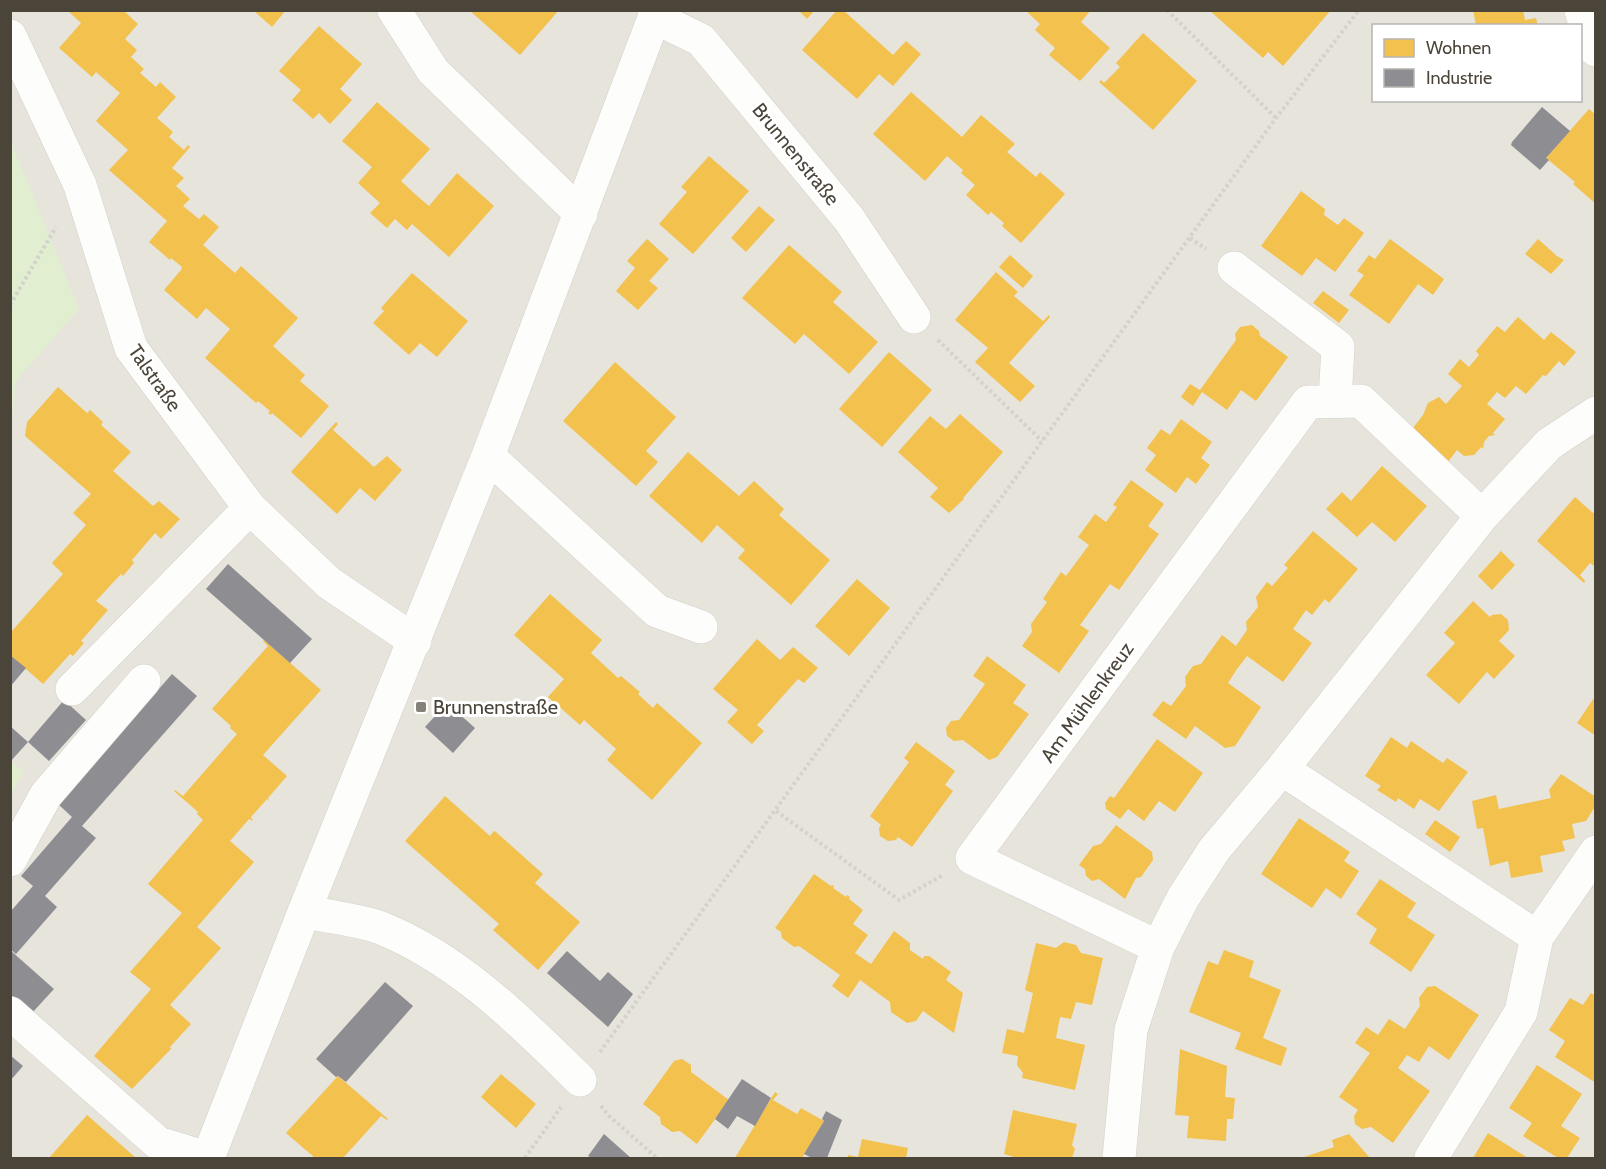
<svg xmlns="http://www.w3.org/2000/svg" width="1606" height="1169" font-family="Cabin,sans-serif">
  <style>
    .residential { fill: #e7e4dc; fill-rule: evenodd }
    .green { fill: #e1eecf }
    .homes { fill: #f2c14e }
    .industry { fill: #8d8d92 }
    .lines { fill: none; stroke-linecap: round; stroke-linejoin: round }
    .minor-casing { stroke: #d2d0cb; stroke-width: 34 }
    .path { stroke: #d3d2cc; stroke-width: 4; stroke-dasharray: 3 3; stroke-linecap: butt }
    .minor { stroke: #fdfdfc; stroke-width: 33 }
    .poi-dot { fill: #868178; stroke: #fff; stroke-width: 2 }
    .labels { text-anchor: middle; stroke-width: 6; stroke-linejoin: round; paint-order: stroke }
    .street-label { font-size: 20px; fill: #4b4439; stroke: #fff }
    .poi-label { font-size: 20px; fill: #4b4439; stroke: #fff; text-anchor: start }
  </style>
  <rect width="100%" height="100%" fill="#f4f2ee"/>
  <path class="residential" d="M11 11H1595V1158H11ZM1374 26H1580V100H1374Z"/>
  <path class="green" d="M11 142 79 309 16 381 11 420Z
    M11 762 24 772 11 794Z"/>
  <path class="homes" d="M67 10H123L138 24 125 39 137 50 131 57 144 69 140 73 156 87 160 82 176 97 157 118 173 132 169 137 184 150 188 145 190 147 172 168 184 178 176 186 190 199 183 206 199 219 204 214 219 227 203 245 235 273 241 266 298 318 273 346 305 375 300 381 329 406 301 438 272 413 271 415 268 413 270 411 258 401 256 403 205 358 230 329 206 308 197 319 164 290 181 270 182 267 171 258 170 260 149 242 167 221 109 170 128 150 96 121 120 93 96 72 92 77 59 48 81 23Z
    M253 10H286L272 27Z
    M469 10H559L520 55Z
    M798 10H815L807 19Z
    M837 10H843L893 55 906 41 921 54 893 86 879 74 857 99 802 50Z
    M1025 10H1091L1081 22 1110 48 1080 81 1049 55 1055 48 1035 30 1040 24Z
    M1209 10H1331L1283 66 1268 52 1263 58Z
    M1473 10H1523L1525 20 1536 18 1538 26H1476Z
    M319 26 362 64 340 89 352 100 330 124 319 113 313 119 292 100 301 90 279 71Z
    M1143 33 1197 81 1153 130 1099 82 1101 80 1104 83 1120 67 1116 63Z
    M911 92 962 137 981 115 1015 144 1007 152 1036 177 1040 172 1065 194 1021 243 1002 226 1004 223 991 212 988 215 966 195 975 185 961 173 963 170 947 156 925 181 873 134Z
    M377 102 430 149 401 181 416 195 429 206 457 173 494 206 449 257 412 224 407 230 395 219 387 228 370 213 380 203 358 183 372 167 342 141Z
    M1589 109 1596 115V204L1573 184 1575 182 1546 158Z
    M709 156 749 191 693 254 659 224 687 192 681 187Z
    M1301 191 1325 209 1324 215 1338 225 1344 218 1364 233 1335 272 1316 258 1302 276 1261 246Z
    M759 206 775 220 746 252 731 238Z
    M647 239 669 259 649 281 658 288 638 310 616 291 635 268 627 261Z
    M1390 239 1444 279 1433 295 1418 284 1389 324 1349 295 1364 275 1357 271 1369 255 1375 259Z
    M1538 239 1557 256 1564 260 1551 274 1525 254Z
    M789 245 842 292 833 302 878 342 849 374 804 334 795 344 742 298Z
    M1010 255 1033 276 1023 288 999 267Z
    M996 272 1018 292 1014 296 1043 321 1049 315 1050 317 1009 363 1035 386 1020 402 975 362 988 348 955 320Z
    M412 273 468 321 437 357 420 343 409 355 373 323 384 311 381 308Z
    M1323 291 1349 310 1339 323 1313 303Z
    M1518 317 1544 340 1551 332 1576 352 1564 366 1559 361 1546 376 1543 375 1526 394 1516 386 1505 398 1497 392 1487 404 1505 419 1493 433 1495 435 1489 436 1484 442 1483 449 1481 447 1474 455 1464 456 1457 450 1447 463 1410 432 1423 415 1428 403 1439 397 1446 404 1462 386 1448 374 1460 359 1469 367 1479 355 1476 351 1497 326 1505 332Z
    M1252 325 1259 331 1260 336 1288 357 1256 401 1241 390 1227 410 1202 392 1193 406 1181 397 1190 384 1200 390 1236 340 1235 334 1240 327Z
    M889 352 932 390 882 447 839 409Z
    M615 362 676 417 646 451 658 462 636 486 563 421Z
    M58 387 87 413 90 410 103 422 101 425 131 452 113 471 153 506 159 501 180 519 161 539 155 533 132 560 134 563 123 576 121 574 96 601 108 610 81 641 84 643 73 656 70 654 43 684 10 655V633L63 574 52 563 86 525 73 513 91 494 25 436 27 422Z
    M960 414 1003 452 963 498 964 499 949 513 930 497 938 488 898 452 930 416 946 429Z
    M1181 419 1212 442 1201 458 1210 465 1196 484 1187 477 1176 493 1145 470 1156 455 1147 448 1161 429 1170 435Z
    M336 422 338 424 333 430 374 467 387 456 402 470 375 501 360 488 337 514 291 472Z
    M688 452 739 496 754 481 784 509 779 515 830 560 791 605 738 558 745 550 717 525 702 543 649 496Z
    M1382 466 1427 506 1395 542 1372 522 1357 537 1326 509 1342 492 1351 501Z
    M1131 480 1164 504 1148 526 1159 534 1119 590 1110 584 1080 625 1089 631 1059 673 1022 646 1032 632 1031 624 1047 602 1043 599 1061 572 1066 576 1089 545 1078 537 1095 514 1106 522 1117 507 1113 505Z
    M1575 497 1593 513 1596 510V567L1590 563 1580 575 1585 581 1584 583 1537 541Z
    M1313 531 1358 569 1329 603 1325 599 1312 615 1306 610 1293 629 1312 643 1283 682 1247 656 1237 669 1228 683 1261 707 1235 746 1225 748 1195 726 1186 739 1152 715 1163 701 1171 706 1186 686 1185 677 1193 666 1201 664 1222 635 1236 646 1247 630 1246 622 1258 607 1256 597 1267 582 1272 586 1288 568 1284 565Z
    M1501 551 1515 565 1492 590 1478 576Z
    M857 579 890 608 849 656 815 626Z
    M550 594 602 640 591 653 618 678 621 676 640 692 638 694 653 708 657 703 702 743 652 800 607 760 616 749 584 720 580 725 548 697 564 679 514 635Z
    M1473 601 1490 617 1492 615 1501 614 1508 620 1509 630 1499 641 1515 656 1494 679 1487 672 1459 704 1426 675 1455 643 1444 633Z
    M757 639 780 660 793 647 818 668 804 683 798 679 757 725 764 731 752 744 727 722 738 710 713 689Z
    M264 640 321 690 263 755 287 776 268 798 269 801 267 799 251 817 253 821 249 819 230 841 254 862 197 927 221 948 170 1005 191 1024 170 1047 171 1049 132 1089 94 1056 151 989 130 972 182 913 148 884 203 820 197 814 198 812 174 791 175 790 183 796 237 734 230 728 231 726 212 709 268 646 263 641Z
    M987 656 1026 685 1013 703 1029 714 997 757 989 760 963 740 954 741 947 736 946 728 951 721 959 720 985 684 973 676Z
    M1596 695V736L1577 723Z
    M1391 737 1407 748 1411 741 1443 763 1447 758 1468 772 1439 811 1420 799 1414 809 1398 798 1396 802 1377 790 1381 786 1365 776Z
    M1157 739 1203 773 1175 812 1159 801 1144 821 1128 809 1120 819 1106 809 1105 803 1110 796 1114 798Z
    M916 742 955 771 945 785 953 791 912 847 898 837 896 840 888 841 880 836 879 828 881 825 870 816 909 762 904 758Z
    M1561 774 1596 797V805L1586 821 1572 824 1575 838 1562 841 1565 851 1540 856 1543 872 1511 878 1508 861 1490 866 1483 828 1477 829 1472 801 1496 795 1499 809 1551 798 1549 790Z
    M445 796 490 836 494 831 496 832 543 874 535 883 580 922 538 970 493 930 499 924 405 841Z
    M1299 818 1350 852 1344 861 1359 871 1341 899 1326 888 1312 908 1261 874Z
    M1435 820 1460 837 1450 852 1425 834Z
    M1116 825 1152 852 1153 860 1141 877 1136 878 1125 899 1099 879 1092 881 1086 876 1085 869 1079 865 1093 846 1101 844Z
    M814 874 831 886 832 885 834 886 833 888 846 897 847 895 850 897 849 899 863 910 853 924 868 935 855 953 871 964 894 931 910 943V950L923 959 924 956H929L951 972 946 980 963 993 954 1033 923 1011 916 1021 907 1023 891 1012 890 1002 860 980 848 998 832 986 840 975 799 946 794 947 782 938 781 932 775 928Z
    M1380 879 1416 903 1407 917 1435 935 1411 972 1369 943 1377 929 1356 914Z
    M1064 942 1076 945 1081 953 1103 958 1092 1005 1076 1002 1071 1019 1060 1017 1056 1038 1085 1045 1075 1090 1022 1078 1023 1073 1017 1065 1018 1056 1002 1053 1007 1029 1024 1033 1033 993 1025 990 1036 943 1056 948Z
    M1224 950 1254 961 1249 977 1281 990 1263 1038 1287 1048 1281 1066 1235 1049 1241 1033 1189 1012 1208 961 1218 965Z
    M1435 986 1479 1015 1449 1060 1429 1046 1419 1062 1407 1055 1398 1068 1430 1091 1393 1143 1371 1127 1362 1129 1355 1124 1354 1116 1358 1110 1339 1097 1370 1053 1355 1043 1366 1027 1378 1035 1389 1019 1405 1029 1420 1006 1419 998 1427 987Z
    M1591 993 1596 996V1083L1555 1057 1565 1041 1549 1030 1570 998 1583 1005Z
    M1180 1049 1227 1066 1225 1097 1235 1098 1233 1119H1227L1226 1141 1187 1138 1189 1116 1175 1115Z
    M682 1059 691 1065V1072L729 1100 697 1144 680 1131 672 1132 661 1124 660 1117 643 1104 674 1061Z
    M1537 1065 1582 1094 1561 1126 1580 1138 1567 1158H1558L1523 1136 1532 1123 1509 1108Z
    M501 1074 536 1104 516 1128 481 1097Z
    M338 1076 388 1119 387 1120 381 1116 343 1158H315L286 1133Z
    M775 1092 778 1094 773 1100 797 1114 801 1108 824 1121 802 1158H735Z
    M1013 1110 1077 1124 1072 1145 1075 1149 1072 1158H1014V1157L1004 1154Z
    M87 1115 136 1158H49Z
    M1488 1133 1528 1158H1473Z
    M1349 1134 1370 1158H1301L1334 1147 1332 1140Z
    M862 1139 908 1148 906 1158H848V1155L858 1157Z"/>
  <path class="industry" d="M1542 107 1570 131 1546 158 1549 160 1540 170 1511 145 1512 142Z
    M228 564 312 639 290 663 206 589Z
    M10 655 26 668 10 687Z
    M172 674 197 696 82 826 96 838 45 896 57 907 16 954 10 949V912L33 886 21 876 72 817 58 804Z
    M64 700 86 720 49 761 28 742Z
    M447 703 475 728 453 753 425 727Z
    M10 726 28 742 10 762Z
    M10 950 54 989 32 1013 10 994Z
    M567 951 600 981 608 972 633 994 608 1027 547 973Z
    M385 982 413 1006 346 1082 338 1076 336 1077 316 1059Z
    M10 1055 23 1066 10 1081Z
    M742 1079 771 1098 755 1126 737 1116 728 1129 715 1119Z
    M826 1111 842 1120 827 1158H812L804 1154 824 1121 822 1119Z
    M604 1134 631 1158H592L588 1156Z"/>
  <g class="lines">
    <defs>
      <path id="minor" d="M394 10 433 71 581 214
        M1581 10 1592 47 1596 50
        M654 17 701 40 849 219 914 317
        M10 36 80 185 131 348 250 508 329 583 415 641
        M1234 268 1338 347 1335 401
        M488 456 657 611 701 627
        M72 689 250 508
        M1282 769 1482 516 1549 444 1596 413
        M10 860 46 795 144 681
        M304 912C327 916 360 920 381 928 460 960 521 1022 580 1080
        M1537 937 1596 852
        M10 1013 158 1143 207 1158
        M208 1158 304 912 488 456 657 10
        M1119 1158 1131 1030 1158 947
        M1431 1158 1521 1012 1537 937 1282 769 1214 850 1183 898 1158 947 972 858 1308 402 1361 401 1482 516"/>
    </defs>
    <use href="#minor" class="minor-casing"/>
    <path class="path" d="M1167 10 1276 118
      M1190 238 1206 249
      M10 305 56 227
      M938 340 1042 441
      M776 811 899 900 943 875
      M600 1052 1276 118 1359 10
      M601 1106 609 1116 657 1158
      M525 1158 561 1107"/>
    <use href="#minor" class="minor"/>
  </g>
  <rect class="poi-dot" x="415" y="701" width="12" height="12" rx="3"/>
  <g class="labels">
    <g class="street-label">
      <text transform="translate(796 154) rotate(51)" y="7">Brunnenstraße</text>
      <text transform="translate(155 378) rotate(55)" y="7">Talstraße</text>
      <text transform="translate(1087 702) rotate(-54)" y="7">Am Mühlenkreuz</text>
    </g>
    <g class="poi-label">
      <text x="433" y="714">Brunnenstraße</text>
    </g>
  </g>
  <rect width="1606" height="1169" fill="none" stroke="#4b4439" stroke-width="24"/>
  <rect x="1372" y="24" width="210" height="78" fill="#ffffff" stroke="#b7b4b0" stroke-width="1.5"/>
  <rect x="1384" y="39" width="30" height="18" fill="#f2c14e" stroke="#b7b4b0" stroke-width="1.5"/>
  <text x="1426" y="54" font-size="18" fill="#4b4439">Wohnen</text>
  <rect x="1384" y="69" width="30" height="18" fill="#8d8d92" stroke="#b7b4b0" stroke-width="1.5"/>
  <text x="1426" y="84" font-size="18" fill="#4b4439">Industrie</text>
</svg>
